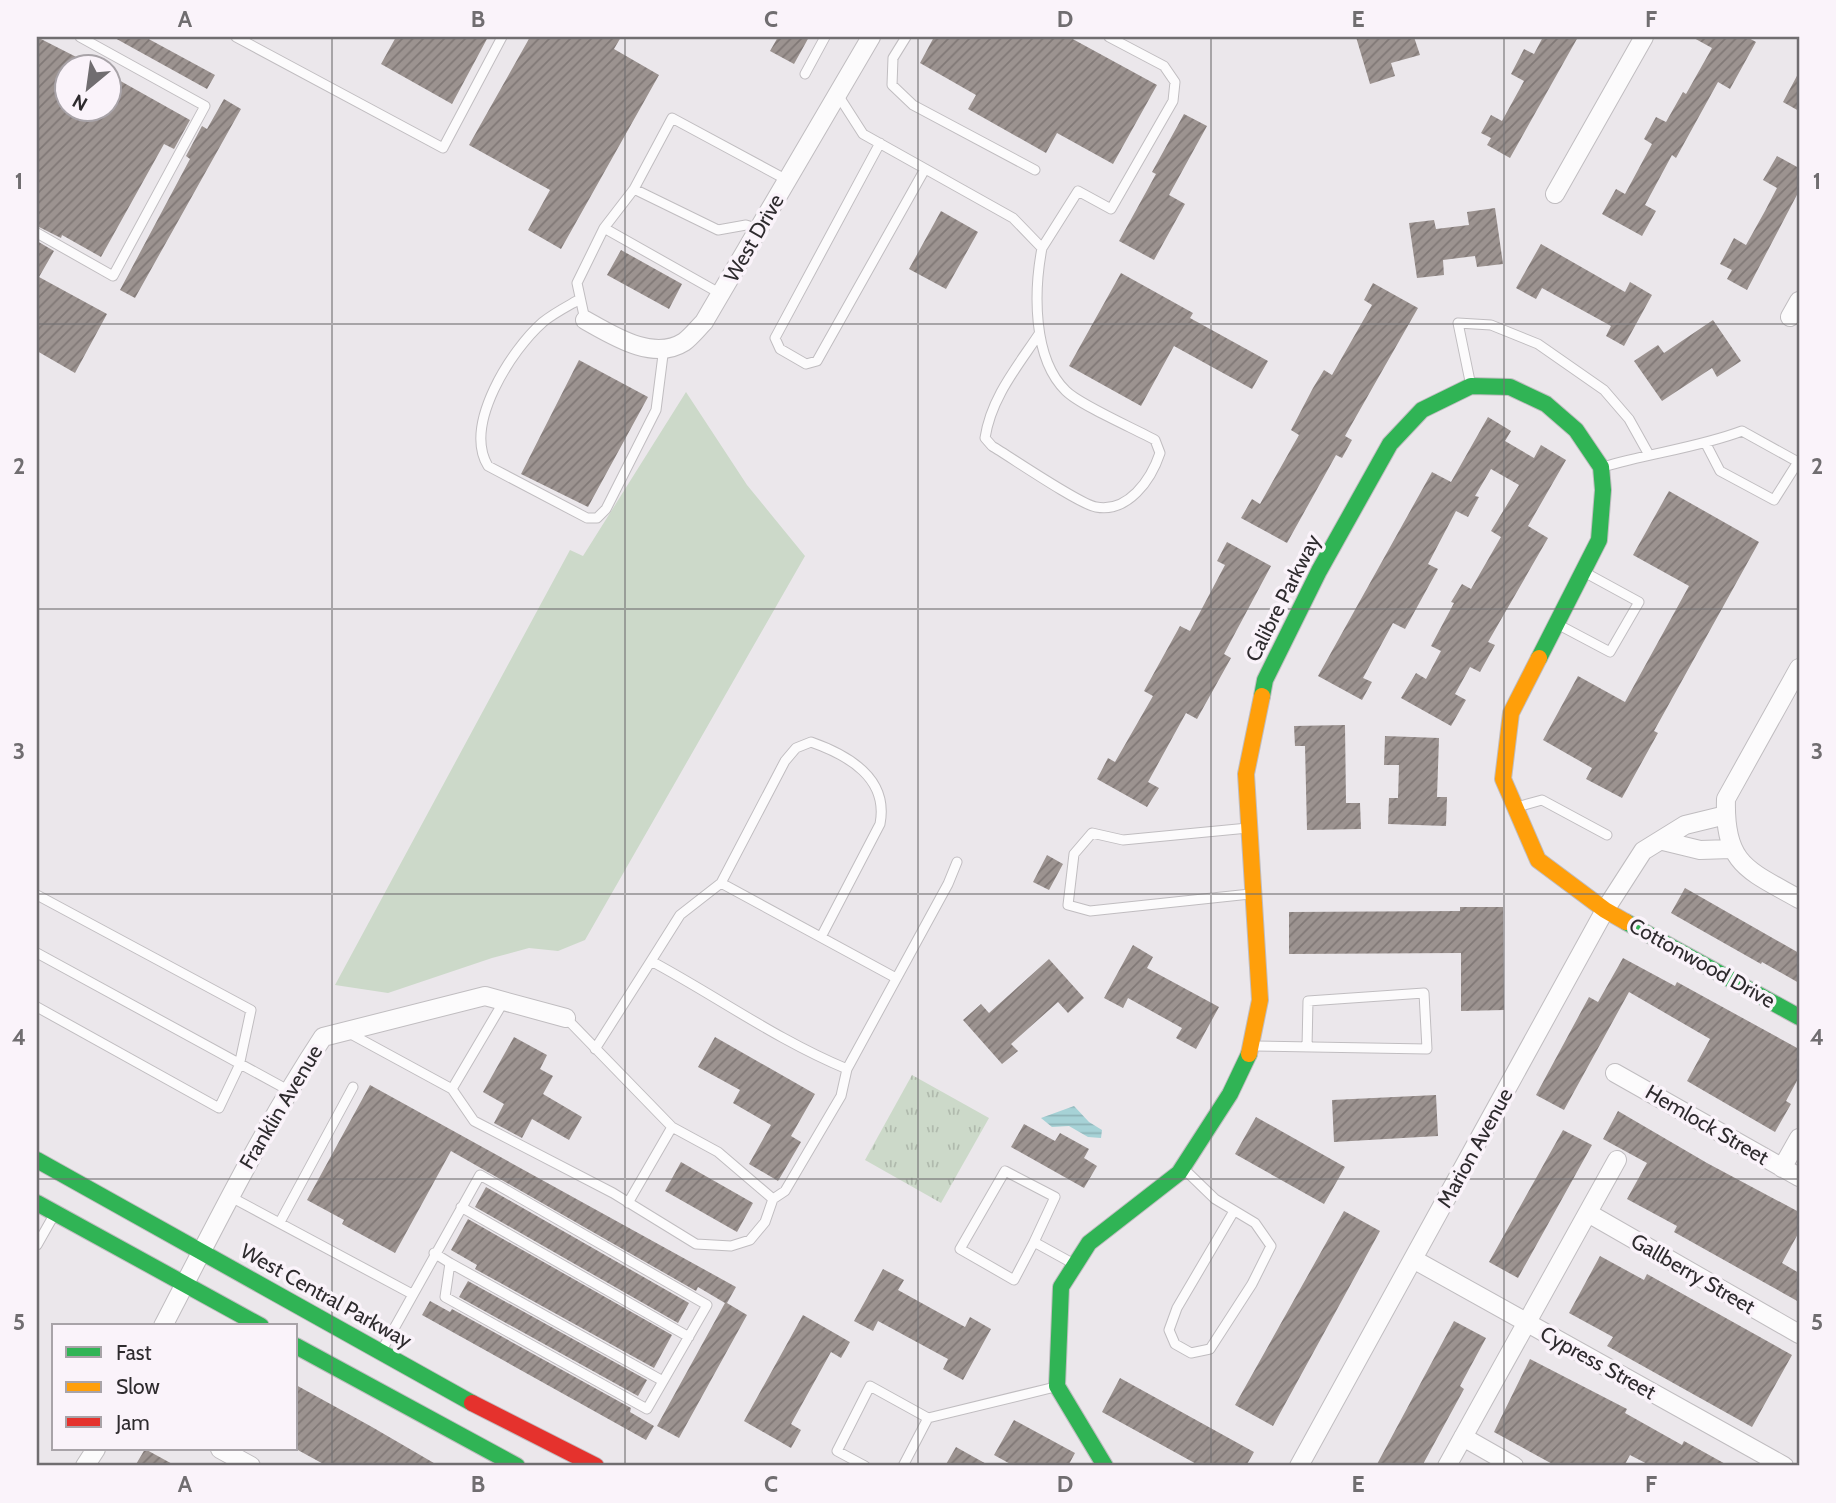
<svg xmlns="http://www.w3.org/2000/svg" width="1836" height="1503" font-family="Cabin,sans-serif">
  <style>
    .grass { fill: #ccd9c9 }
    .park { fill: url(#park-tufts) }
    .water { fill: url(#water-rules) }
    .building { fill: url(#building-hatch) }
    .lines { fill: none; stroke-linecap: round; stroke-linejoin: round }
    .lane-casing { stroke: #c0bdc0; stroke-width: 11 }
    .street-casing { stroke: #c0bdc0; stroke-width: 20 }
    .fast-casing { stroke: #c0bdc0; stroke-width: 18 }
    .slow-casing { stroke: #c0bdc0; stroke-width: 18 }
    .jam-casing { stroke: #c0bdc0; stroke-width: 18 }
    .lane { stroke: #fcfbfc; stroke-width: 9 }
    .street { stroke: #fcfbfc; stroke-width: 18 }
    .fast { stroke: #30b455; stroke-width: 16 }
    .slow { stroke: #ff9f0a; stroke-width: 16 }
    .jam { stroke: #e5322d; stroke-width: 16 }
    .grid { fill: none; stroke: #706d70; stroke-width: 2; stroke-opacity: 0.55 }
    .labels { text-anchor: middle; stroke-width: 7; stroke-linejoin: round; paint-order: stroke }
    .street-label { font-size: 21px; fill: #2e2b2e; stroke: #faf3fa }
    .neatline { fill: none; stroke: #706d70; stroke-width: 2.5 }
    .grid-label { font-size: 23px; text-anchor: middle; font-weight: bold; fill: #706d70 }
  </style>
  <defs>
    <pattern id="park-tufts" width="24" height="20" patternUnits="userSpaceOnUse" patternTransform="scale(1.75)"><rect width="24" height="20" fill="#ccd9c9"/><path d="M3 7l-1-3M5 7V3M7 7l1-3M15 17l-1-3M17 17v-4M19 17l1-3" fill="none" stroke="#b0baad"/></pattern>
    <pattern id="water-rules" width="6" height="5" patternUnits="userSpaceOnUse" patternTransform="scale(1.75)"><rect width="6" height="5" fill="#a6d2d6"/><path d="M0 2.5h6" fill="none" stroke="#8fb4b8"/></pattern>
    <pattern id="building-hatch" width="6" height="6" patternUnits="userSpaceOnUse" patternTransform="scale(1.75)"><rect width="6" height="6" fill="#9c9390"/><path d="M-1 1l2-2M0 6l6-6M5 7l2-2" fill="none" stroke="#807876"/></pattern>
  </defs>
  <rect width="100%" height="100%" fill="#ebe7eb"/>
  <path class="grass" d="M686 392 747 485 805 556 585 940 558 951 529 948 492 958 388 993 335 985 570 550 583 556Z"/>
  <path class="park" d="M912 1075 989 1118 941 1203 865 1160Z"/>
  <path class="water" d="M1074 1106 1089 1122 1102 1130 1101 1138 1088 1137 1069 1126 1052 1127 1041 1118Z"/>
  <path class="building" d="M37 37 94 66H66V108H108V74L190 120 174 149 164 144 101 257 62 235 61 238 37 226Z
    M113 37H145L215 75 207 89Z
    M396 37H488L452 104 381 64Z
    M530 37H621L614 49 659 75 561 249 528 230 550 190 469 145Z
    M778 37H809L794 64 770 51Z
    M934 37H1069L1157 85 1113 164 1057 133 1046 153 968 109 976 95 920 63Z
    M1356 37H1414L1420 55 1391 63 1395 76 1370 84Z
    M1543 37H1578L1510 158 1487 145 1491 138 1481 133 1491 115 1502 121 1524 81 1511 74 1524 49 1534 54Z
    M1692 37H1747L1756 42 1730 89 1718 82 1676 158 1672 155 1645 205 1656 211 1642 236 1602 214 1616 189 1625 194 1652 144 1644 139 1656 117 1666 122 1683 92 1686 94 1712 48Z
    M1799 72V111L1783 102Z
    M224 99 241 109 135 298 120 290 190 159 186 156 202 126 207 129Z
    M1184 114 1207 126 1169 195 1185 204 1154 260 1119 241 1156 174 1152 172Z
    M1777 156 1799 168V191L1747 290 1727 279 1732 270 1720 264 1734 238 1746 245 1765 211 1777 188 1763 180Z
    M1495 208 1503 264 1477 267 1475 256 1443 260 1444 275 1417 278 1409 223 1434 220 1436 229 1469 225 1467 212Z
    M941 211 978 232 946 289 909 269Z
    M37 241 54 251 39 277 107 314 75 373 37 351Z
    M1541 244 1625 292 1630 282 1652 295 1624 346 1606 336 1611 326 1542 288 1536 299 1516 288Z
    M621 250 682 284 669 309 607 275Z
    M1121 273 1193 313 1190 318 1268 361 1252 389 1174 346 1141 406 1069 366Z
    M1373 283 1418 308 1345 436 1352 440 1342 458 1336 455 1287 543 1241 518 1252 499 1260 504 1299 435 1291 430 1313 388 1324 370 1332 375 1372 305 1364 300Z
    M1713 320 1741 361 1717 377 1712 368 1662 401 1634 361 1658 345 1664 353Z
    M579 360 648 397 588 507 521 474Z
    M1488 417 1511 431 1505 441 1534 458 1541 445 1566 460 1528 526 1548 538 1488 642 1495 645 1480 672 1470 667 1455 694 1466 700 1451 726 1401 698 1416 673 1426 679 1441 651 1431 646 1454 603 1451 602 1462 584 1471 589 1501 537 1491 531 1519 485 1491 469 1475 496 1479 497 1468 517 1456 511 1428 564 1438 569 1405 629 1393 623 1363 678 1372 682 1362 700 1318 676 1432 472 1451 482Z
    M1669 491 1759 542 1654 731 1658 733 1622 798 1586 779 1592 768 1543 740 1578 676 1625 702 1689 586 1633 555Z
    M1227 542 1271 566 1224 654 1231 658 1197 719 1186 713 1148 782 1159 788 1147 807 1097 779 1108 758 1115 762 1153 696 1144 691 1180 626 1190 631 1225 565 1217 561Z
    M1345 725 1346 803H1360L1361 829 1307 830 1305 746H1295L1294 726Z
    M1385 736 1439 738 1437 797H1447L1446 826 1388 824 1389 798H1398L1399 765H1384Z
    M1047 855 1063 864 1049 890 1033 882Z
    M1685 888 1799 953V983L1762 962 1761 964 1671 913Z
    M1460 907H1503L1504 1010 1461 1011V953L1289 954V912L1460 911Z
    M1133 945 1153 957 1147 968 1219 1007 1196 1049 1176 1038 1182 1028 1128 998 1123 1008 1104 998Z
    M1623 958 1675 986 1677 982 1799 1049V1077L1786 1101 1791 1104 1775 1132 1687 1081 1710 1039 1629 992 1564 1110 1536 1095 1589 997 1598 1002Z
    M1049 959 1084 998 1068 1013 1058 1002 1011 1044 1018 1051 1002 1064 963 1020 981 1004 989 1013Z
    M514 1037 547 1055 540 1069 553 1076 543 1094 582 1117 569 1140 532 1119 522 1138 494 1123 504 1104 483 1092Z
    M715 1037 815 1094 791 1136 801 1142 778 1181 749 1164 771 1125 733 1103 740 1090 698 1067Z
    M370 1085 736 1287 727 1303 747 1315 679 1438 657 1426 725 1303 698 1287 696 1291 451 1151 395 1253 342 1224 344 1220 307 1200Z
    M1436 1095 1438 1136 1334 1142 1332 1100Z
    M1618 1111 1707 1163 1799 1212V1232L1782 1263 1799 1273V1302L1674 1232 1677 1226 1627 1199 1647 1163 1603 1139Z
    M1256 1117 1345 1167 1324 1204 1235 1154Z
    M1024 1124 1055 1141 1060 1133 1089 1149 1084 1158 1097 1166 1084 1188 1011 1147Z
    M1563 1130 1592 1145 1518 1278 1489 1262Z
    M681 1162 753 1203 737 1232 665 1191Z
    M486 1187 689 1303 678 1323 475 1207Z
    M1344 1211 1380 1231 1273 1426 1235 1405Z
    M468 1219 672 1335 654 1368 475 1269 477 1265 451 1250Z
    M1600 1256 1644 1280 1647 1274 1792 1355 1752 1427 1607 1346 1613 1337 1569 1313Z
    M883 1269 904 1280 898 1290 965 1327 970 1317 991 1329 963 1380 943 1369 948 1359 878 1321 873 1331 854 1321Z
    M468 1281 647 1380 638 1396 459 1297Z
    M430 1301 450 1312 452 1309 631 1408 630 1412 654 1426 646 1440 422 1315Z
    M803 1315 850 1342 841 1358 831 1352 791 1424 801 1430 791 1448 744 1421Z
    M1454 1321 1486 1338 1460 1386 1464 1389 1422 1466H1376Z
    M1530 1359 1627 1409 1625 1413 1682 1445 1684 1441 1729 1466H1651L1630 1455 1624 1466H1556L1494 1432Z
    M1120 1378 1254 1452 1246 1466H1200L1102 1412Z
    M296 1385 372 1427 439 1466H327L296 1449Z
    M1014 1420 1075 1453 1068 1466H1014L994 1455Z
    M956 1447 990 1466H945Z
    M145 1449 176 1466H135Z"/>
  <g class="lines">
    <defs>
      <path id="lane" d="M236 37 443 148 502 37
        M906 37 893 58 892 85 913 105 1035 170
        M805 74 825 37
        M838 95 863 134 1013 218 1042 248 1078 191 1111 209 1173 101 1175 82 1164 66 1109 37
        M880 143 775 338 780 349 806 364 817 361 925 169
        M634 189 604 228 721 294
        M759 229 746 225 718 230 634 189 672 118 787 180
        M37 233 113 276 205 106 80 37
        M580 299C568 306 554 313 543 322 511 350 463 425 488 466L587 518H597L606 509 656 410 664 347
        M585 320 577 283 604 228
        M1039 334C1017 367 991 398 985 438L992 446C1012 458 1079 504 1096 507 1128 513 1151 480 1160 453L1155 440C1135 429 1080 405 1066 391 1032 358 1034 290 1042 248
        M1471 386 1458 323 1491 325 1538 344 1604 390 1629 419 1648 453
        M1603 467C1649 453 1697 448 1742 431L1798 462 1774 500 1720 471 1706 444
        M1559 625 1610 652 1639 602 1584 572
        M1517 807 1542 800 1607 835
        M1248 828 1123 840 1092 833 1074 854 1068 905 1090 911 1250 894
        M721 883 680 915 651 961C718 997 777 1040 847 1069
        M37 895 251 1010 239 1066 219 1108 37 1007
        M821 937 880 824C889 778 848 755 811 742L796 748 785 761 721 883 896 978
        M37 953 288 1090
        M566 1018 672 1127 718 1152 773 1199 785 1191 841 1096 847 1069 948 884 957 862
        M349 1033 452 1089 474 1121 613 1193 696 1244 731 1246 750 1240 765 1222 773 1199
        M1255 1046 1427 1049 1424 993 1308 1001 1307 1047
        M595 1049 651 961
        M452 1089 504 1001
        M1184 1169 1215 1199 1255 1223 1271 1246 1252 1284 1210 1349 1191 1353 1175 1344 1169 1330 1177 1308 1234 1211
        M229 1196 412 1294
        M628 1203 672 1127
        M461 1207 689 1337
        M280 1222 353 1087
        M1034 1242 1014 1280 960 1249 1005 1171 1055 1197 1034 1242 1074 1264
        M37 1245 54 1215
        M450 1263 663 1381
        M382 1350 480 1175 707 1305 647 1409 445 1297 450 1263 434 1253
        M865 1466 837 1451 870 1386 928 1418 1055 1387
        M903 1466 928 1418"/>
      <path id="street" d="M1555 194 1644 37
        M1790 317 1799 301
        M585 320C612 335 653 362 684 342 691 337 698 328 704 322L871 37
        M1799 668 1726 799C1724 865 1748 870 1799 899
        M1663 841 1700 850 1731 849
        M1615 1073 1799 1177
        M1782 1168 1799 1138
        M1588 1213 1799 1334
        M1413 1259 1784 1466
        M163 1326C214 1228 262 1130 323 1037L485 996 566 1018
        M1463 1437 1514 1466
        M220 1449 251 1466
        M85 1466 96 1449
        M1299 1466 1605 910 1643 851 1685 825 1726 815
        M1447 1466 1617 1160"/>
      <path id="fast" d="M1262 696 1265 680 1319 571 1390 444 1422 410 1471 386 1510 387 1546 404 1576 430 1601 467 1603 490 1599 540 1539 658
        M1626 922 1799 1017
        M37 1160 472 1403
        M37 1203 261 1326
        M296 1346 517 1466
        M1105 1466 1057 1386 1061 1287 1089 1243 1179 1173 1230 1094 1249 1054"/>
      <path id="slow" d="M1539 658 1511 713 1503 779 1538 860 1605 910 1626 922
        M1249 1054 1260 1000 1246 774 1262 696"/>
      <path id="jam" d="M472 1403 596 1466"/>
    </defs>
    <use href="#lane" class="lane-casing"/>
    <use href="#street" class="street-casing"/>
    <use href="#fast" class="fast-casing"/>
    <use href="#slow" class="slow-casing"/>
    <use href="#jam" class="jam-casing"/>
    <use href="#lane" class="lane"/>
    <use href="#street" class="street"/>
    <use href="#fast" class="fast"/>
    <use href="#slow" class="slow"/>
    <use href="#jam" class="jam"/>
  </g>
  <path class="grid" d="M332 37V1466M625 37V1466M918 37V1466M1211 37V1466M1504 37V1466M37 324H1799M37 609H1799M37 894H1799M37 1179H1799"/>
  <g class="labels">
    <g class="street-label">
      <text transform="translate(754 238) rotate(-60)" y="7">West Drive</text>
      <text transform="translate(1283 598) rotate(-63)" y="7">Calibre Parkway</text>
      <text transform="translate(1702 963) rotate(29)" y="7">Cottonwood Drive</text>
      <text transform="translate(281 1107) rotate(-59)" y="7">Franklin Avenue</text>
      <text transform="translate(1707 1125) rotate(30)" y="7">Hemlock Street</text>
      <text transform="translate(1475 1148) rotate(-61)" y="7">Marion Avenue</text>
      <text transform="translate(1693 1274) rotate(30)" y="7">Gallberry Street</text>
      <text transform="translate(326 1296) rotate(29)" y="7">West Central Parkway</text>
      <text transform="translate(1598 1363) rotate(29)" y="7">Cypress Street</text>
    </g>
  </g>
  <rect width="1836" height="1503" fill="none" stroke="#faf3fa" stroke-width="77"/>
  <rect x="52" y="1324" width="245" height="126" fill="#faf3fa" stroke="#a8a3a8" stroke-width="2"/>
  <rect x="66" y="1347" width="35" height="10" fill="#30b455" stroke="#a8a3a8" stroke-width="2"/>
  <text x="116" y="1360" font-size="21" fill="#2e2b2e">Fast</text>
  <rect x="66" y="1382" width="35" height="10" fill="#ff9f0a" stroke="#a8a3a8" stroke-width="2"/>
  <text x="116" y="1394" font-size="21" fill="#2e2b2e">Slow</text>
  <rect x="66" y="1417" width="35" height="10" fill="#e5322d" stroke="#a8a3a8" stroke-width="2"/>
  <text x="116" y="1430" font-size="21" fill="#2e2b2e">Jam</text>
  <g transform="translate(88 88) rotate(209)"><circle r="33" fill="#faf3fa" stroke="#a8a3a8" stroke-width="2"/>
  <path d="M0-5L12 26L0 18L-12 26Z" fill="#706d70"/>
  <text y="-10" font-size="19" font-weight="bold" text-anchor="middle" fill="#2e2b2e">N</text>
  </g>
  <rect x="38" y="38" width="1760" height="1426" class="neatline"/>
  <g class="grid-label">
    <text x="185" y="27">A</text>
    <text x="478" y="27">B</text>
    <text x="771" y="27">C</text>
    <text x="1065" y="27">D</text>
    <text x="1358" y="27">E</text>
    <text x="1651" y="27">F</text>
    <text x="19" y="189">1</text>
    <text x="1817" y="189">1</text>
    <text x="19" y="474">2</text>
    <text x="1817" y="474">2</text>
    <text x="19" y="759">3</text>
    <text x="1817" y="759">3</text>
    <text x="19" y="1045">4</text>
    <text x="1817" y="1045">4</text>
    <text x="19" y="1330">5</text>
    <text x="1817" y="1330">5</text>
    <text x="185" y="1492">A</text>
    <text x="478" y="1492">B</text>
    <text x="771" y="1492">C</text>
    <text x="1065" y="1492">D</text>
    <text x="1358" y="1492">E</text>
    <text x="1651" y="1492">F</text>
  </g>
</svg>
